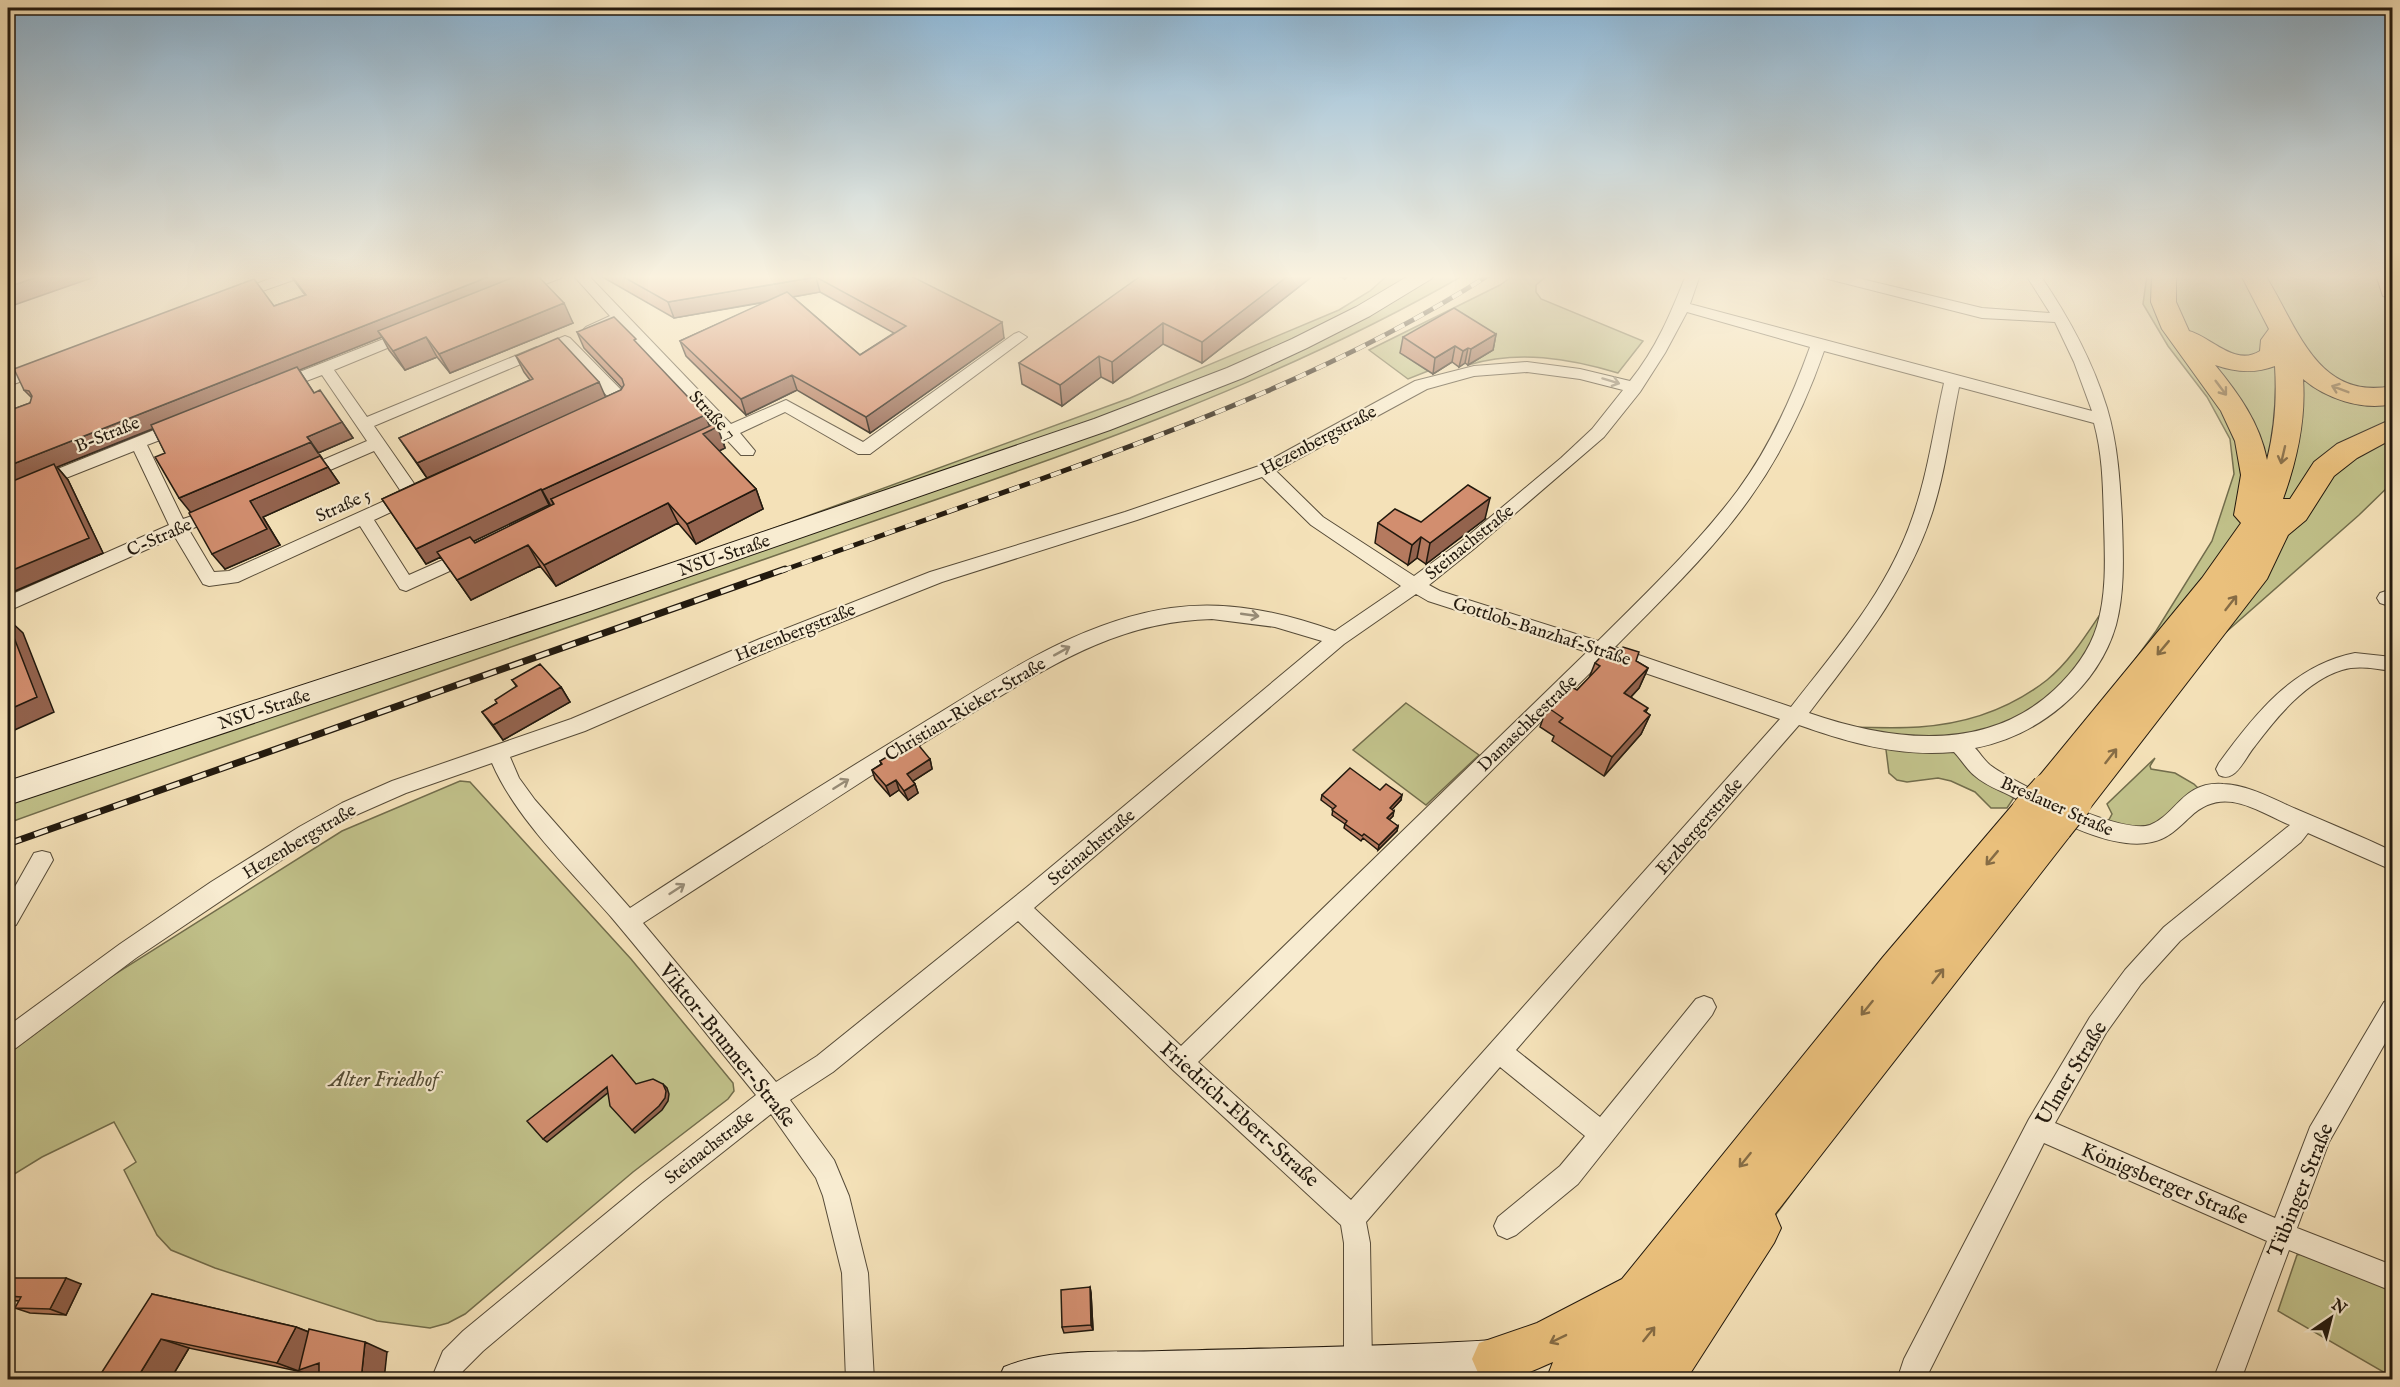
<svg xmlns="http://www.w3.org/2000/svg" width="2400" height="1387" font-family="'IM FELL English',serif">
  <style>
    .green { fill: #c1c18a; stroke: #726d4c; stroke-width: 1.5 }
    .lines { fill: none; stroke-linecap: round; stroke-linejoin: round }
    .street-casing { stroke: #564b38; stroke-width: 2 }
    .secondary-casing { stroke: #22190e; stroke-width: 2 }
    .highway-casing { stroke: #22190e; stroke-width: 2 }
    .street { fill: #f8ecd1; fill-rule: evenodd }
    .secondary { fill: #f8ecd1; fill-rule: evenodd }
    .highway { fill: #eac07c; fill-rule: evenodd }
    .rail-far1-casing { stroke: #22190e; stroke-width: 5 }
    .rail-casing { stroke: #22190e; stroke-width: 7 }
    .rail-far1 { stroke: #f8ecd1; stroke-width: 4; stroke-dasharray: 11; stroke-linecap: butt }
    .rail { stroke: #f8ecd1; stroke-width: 4.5; stroke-dasharray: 14; stroke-linecap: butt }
    .highway-bridge-casing { stroke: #22190e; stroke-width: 36; stroke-linecap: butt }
    .highway-bridge { stroke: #eac07c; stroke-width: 34 }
    .wall { fill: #b57a5f; stroke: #22190e; stroke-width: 1.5; fill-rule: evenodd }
    .shaded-wall { fill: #93634e; stroke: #22190e; stroke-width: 1.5 }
    .building { fill: #d28e6f; stroke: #22190e; stroke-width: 1.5 }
    .oneway { stroke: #988d79 }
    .oneway2 { stroke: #866c45 }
    .labels { text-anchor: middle; stroke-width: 4.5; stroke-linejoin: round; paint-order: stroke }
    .street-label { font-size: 18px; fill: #22190e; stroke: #f8ecd1 }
    .near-street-label { font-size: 21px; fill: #22190e; stroke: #f8ecd1 }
    .near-park-label { font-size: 21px; font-style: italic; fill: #524b33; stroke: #f8ecd1 }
  </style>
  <rect width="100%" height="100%" fill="#f4e1b8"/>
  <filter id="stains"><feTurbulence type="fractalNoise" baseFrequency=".00333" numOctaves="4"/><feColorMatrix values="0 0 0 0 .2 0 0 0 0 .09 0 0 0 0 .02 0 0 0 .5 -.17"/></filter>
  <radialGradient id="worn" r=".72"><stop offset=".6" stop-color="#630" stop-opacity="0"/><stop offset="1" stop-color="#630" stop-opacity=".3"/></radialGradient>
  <path class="green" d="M1388 275H1464C1265 390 1044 462 828 537 555 633 280 725 8 823V793L455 645 1130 398 1339 310 1370 291Z
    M1514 275H1548L1536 285V292L1541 299 1643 341 1618 373C1568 358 1518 350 1468 365L1492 350 1401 353 1428 371 1408 379 1369 350 1500 285Z
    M2147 275H2392V483L2359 515 2200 655 2028 877 1653 1379 2079 736 2156 631 2212 541 2234 474 2230 439 2207 397 2168 346 2143 304Z
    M2112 597 2106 625 2051 705 1959 743 2019 790 2007 808H1991L1975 792 1951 781 1938 778 1907 782 1897 780 1889 773 1885 742 1826 728C1857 726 1888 729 1919 727 1965 724 2010 709 2047 680 2074 658 2092 625 2112 597Z
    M1406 703 1479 755 1426 805 1353 750Z
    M2155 758 2150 766 2151 769 2175 773 2194 784 2204 794 2167 824 2104 829 2112 814 2107 804Z
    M460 781 470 782 631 959 733 1083 734 1091 728 1099 633 1172 465 1314 448 1323 430 1328 377 1321 215 1268 171 1250 157 1235 124 1170 136 1162 114 1122 42 1157 8 1178V1054L104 981 342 831Z
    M2311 1252 2392 1285V1377L2278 1311 2297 1255Z"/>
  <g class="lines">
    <defs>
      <path id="street" d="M281 275H301L299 278 240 299 235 300 228 296 230 293Z
        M544 275H563L561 278 524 292 519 293 512 289 514 286Z
        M573 275H588L731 424 786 400 863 442 1014 334 1019 332 1027 337 870 454H858L785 412 740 433 755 451 753 455H741L727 440 703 451H691L689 447 691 443 718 430 618 324 596 333H586L583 330 586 327 610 316Z
        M1686 275H1700L1690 304 2092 411 2074 362 2055 322 1982 318 1824 278 1822 275H1845L1982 308 2050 313 2026 275H2040C2068 316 2092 359 2107 408 2118 445 2120 482 2122 521 2123 555 2125 591 2116 625 2098 688 2038 736 1975 748 1980 753 1984 760 1990 765 2015 784 2122 835 2150 825 2177 814 2183 781 2223 784 2249 785 2273 799 2296 809 2328 823 2361 836 2392 851V870L2308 833 2301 842 2180 941 2141 984 2106 1033 2055 1123 2275 1218 2310 1127 2384 1002 2392 999V1031L2329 1142 2297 1228 2392 1265V1291L2289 1250 2241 1380H2213L2267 1241 2044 1143 1925 1380H1897L1904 1359 2029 1119 2090 1017 2125 970 2164 927 2290 825C2255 810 2223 785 2190 817 2179 827 2168 839 2152 842 2111 852 2047 815 2011 796 1999 790 1985 785 1975 776 1967 770 1961 759 1954 752 1899 757 1850 743 1799 725L1516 1050 1600 1117 1696 999 1704 996 1712 999 1716 1007 1712 1015 1578 1184 1516 1235 1507 1239 1498 1235 1494 1226 1498 1217 1560 1166 1585 1136 1500 1067 1366 1222 1370 1243 1372 1365 1368 1375 1358 1379 1348 1375 1344 1365V1243L1341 1225 1173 1070 1018 921 833 1072 790 1100 834 1160 849 1196 868 1273 874 1380H846L842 1273 823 1196 816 1178 771 1114 661 1201 483 1351 463 1371 459 1380H431L443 1351 463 1331 643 1183 756 1095C708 1036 661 976 612 918 571 871 516 819 492 763L406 793 356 815 313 839 136 958 16 1048 8 1051V1026L120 944 211 882 299 827 342 803 392 781 571 719 762 638 930 572 1125 512 1259 466 1415 381 1474 366 1527 362 1580 369 1630 381C1656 349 1671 313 1686 275ZM1687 312 1810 347C1792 397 1770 447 1738 490 1697 545 1646 593 1598 641L1440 591 1429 585 1475 548 1604 437 1640 392 1665 353ZM1824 351 1944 383C1934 427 1928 473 1913 516 1888 590 1838 647 1791 707L1615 647C1662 599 1711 553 1750 498 1782 453 1806 403 1824 351ZM1527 372 1580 379 1623 390 1592 429 1561 458 1463 540 1414 576 1323 517 1276 471 1427 389 1474 376ZM1959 387 2094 423C2103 456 2103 488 2104 522 2105 557 2107 593 2097 626 2089 652 2073 672 2054 690 1985 754 1890 741 1809 713 1856 651 1906 591 1931 516 1945 475 1950 430 1959 387ZM1262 477 1311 525 1401 586 1335 631C1282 612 1227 600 1171 608 1078 621 996 679 918 726 821 785 725 846 630 908L535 800 519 778 510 757 585 731 776 648 942 582 1137 520ZM1416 594 1428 601 1587 652 1181 1046 1034 908 1344 644ZM1212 619 1275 627 1322 641 1027 887 817 1056 776 1082 643 923C718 874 794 826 869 777 909 752 949 727 989 703 1061 659 1125 621 1212 619ZM1604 659 1780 719 1351 1200 1198 1062Z
        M409 329 417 334 414 337 334 370 367 417 537 347H547L550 350 547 353 374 426 422 495 419 499 374 520 409 575 470 548 476 549 479 554 476 559 406 591 400 589 360 526 238 582 209 586 203 584 175 537 8 611V596L169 525 134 451 8 501V489L174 422H186L188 426 186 430 147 445 183 519 192 516 198 518 201 522 198 526 189 530 214 572 229 571 402 493 374 451 307 480H295L293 476 295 472 367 441 322 375 280 391 272 386 274 382Z
        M565 336 570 338 627 396 629 400C624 408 610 413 600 411L598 407 610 399 560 344 557 341 560 338Z
        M42 363 48 364 50 368 48 372 8 386V375Z
        M2386 591 2392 593V607L2380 603 2377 598 2380 593Z
        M2355 653 2392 657V671C2375 669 2359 665 2342 670 2306 681 2276 718 2255 746 2248 754 2241 770 2232 775 2227 778 2223 777 2219 775L2216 769 2219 763C2254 715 2293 665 2355 653Z
        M42 851 50 853 53 860 16 925 8 928V899L34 853Z"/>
      <path id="secondary" d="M1410 275H1434L1431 279 1370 316 1307 348 1243 378 1110 430 590 611 8 805V781L572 597 1094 419 1227 368 1292 339 1356 307Z
        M1495 1340 1508 1346 1514 1359 1508 1372 1495 1378 998 1380 1004 1367C1052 1347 1110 1353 1162 1351 1273 1348 1384 1347 1495 1340Z"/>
      <path id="highway" d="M2152 275H2176V302L2189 331C2211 337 2235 367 2260 351L2261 340 2269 329 2241 275H2265C2297 325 2316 401 2392 386V404C2362 411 2325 398 2303 379 2306 420 2297 460 2283 499H2290L2314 462 2337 444 2392 419V439L2357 458 2334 476 2306 520 2288 535 2267 579 2087 812 2075 817 2063 812 2058 801 2048 805 2041 802 2046 812 2044 815 2056 811 2069 815 2074 826 2069 837 1775 1214 1781 1228 1774 1243 1686 1380H1546L1553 1362C1530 1372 1504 1386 1479 1375L1472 1359 1479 1343 1537 1323 1622 1279 1883 957 2016 801 2028 797 2035 800 2031 790 2036 780 2202 578 2241 523 2234 515 2241 475 2235 441 2221 411 2162 329 2151 302ZM2215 365C2235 372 2254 374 2275 366 2277 399 2275 427 2267 460 2260 423 2238 393 2215 365Z
        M2376 275H2392V298L2383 296Z"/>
    </defs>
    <use href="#street" class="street-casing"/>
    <use href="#secondary" class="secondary-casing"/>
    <use href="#highway" class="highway-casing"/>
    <use href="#street" class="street"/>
    <use href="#secondary" class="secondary"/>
    <use href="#highway" class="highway"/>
    <defs>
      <path id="rail-far1" d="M781 571C864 541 947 512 1030 483 1189 426 1346 366 1489 275"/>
      <path id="rail" d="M8 844 785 569"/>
    </defs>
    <use href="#rail-far1" class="rail-far1-casing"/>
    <use href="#rail" class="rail-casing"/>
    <use href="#rail-far1" class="rail-far1"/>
    <use href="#rail" class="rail"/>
    <defs>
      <path id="highway-bridge" d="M2028 812 2048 790
        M2056 826 2075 802"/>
    </defs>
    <use href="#highway-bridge" class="highway-bridge-casing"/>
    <use href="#highway-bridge" class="highway-bridge"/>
  </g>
  <path class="wall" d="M290 275H538L573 323 450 373 437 357 405 370 389 350 382 337 299 370 314 393 342 422 353 438 318 453 339 483 263 517 280 545 225 569 191 513 165 453 153 429 57 467 68 480 103 553 8 594V411L30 403 32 398 24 390 274 306 305 295Z
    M599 275H909L1004 338 870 433 797 390 746 415 686 356 680 341 767 302 674 318ZM820 292 894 333 860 355 793 297Z
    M1314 275 1202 363 1163 344 1113 383 1101 377 1062 406 1022 384 1019 363Z
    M1335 275H1350L1345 279Z
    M577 332 637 344 710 426 724 444 725 448 719 451 756 489 763 509 696 544 678 523 556 586 540 566 471 600 441 557 426 564 382 499 427 478 399 438 530 380 524 372 516 356 606 397 621 390 622 388 584 348ZM549 505 551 506 475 543 474 541Z
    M1496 334 1493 350 1468 365 1465 363 1459 367 1452 362 1433 374 1400 353 1403 337Z
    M1485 519 1426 564 1417 558 1408 565 1375 543 1378 523 1421 522Z
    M1636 661 1648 668 1639 688 1631 697 1646 712 1650 715 1641 734 1604 776 1552 741 1554 736 1540 727 1547 707 1577 690 1589 678 1595 663Z
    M512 680 561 687 570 702 503 740 482 712 497 703 517 687Z
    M892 757 930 759 932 769 913 781 915 784 918 793 908 800 899 790 890 796 875 779 872 770 881 764 880 761Z
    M1380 790 1401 800 1392 809 1393 816 1389 820 1398 826 1397 831 1378 850 1363 838 1361 841 1344 828 1345 824 1332 815 1333 809 1321 800 1322 795Z
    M8 1278 81 1284 66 1315 30 1313 15 1308 19 1301 8 1300Z
    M1090 1287 1091 1293 1093 1330 1064 1333 1062 1327Z
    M152 1294 296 1327 309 1332 387 1352 319 1378 302 1372 189 1348 170 1380Z"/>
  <path class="shaded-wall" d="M43 275H100L14 305 8 297V287Z
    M493 275H538L383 337 378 331 382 337 57 467 68 480 103 553 8 594V466Z
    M1289 275H1314L1202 363V342Z
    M1345 275H1350L1345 279Z
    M816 277 820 292 674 318 668 302Z
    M564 303 573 323 450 373 439 354Z
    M1002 322 1004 338 870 433 866 417Z
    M1163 323V344L1113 383 1112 362Z
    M1496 334 1493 350 1468 365 1471 349Z
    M426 337 437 357 405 370 393 351Z
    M1455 346 1452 362 1433 374 1435 358Z
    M1468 348 1465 363 1459 367 1463 351Z
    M1099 356 1101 377 1062 406 1060 385Z
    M8 363 11 371 8 372Z
    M792 375 797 390 746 415 741 399Z
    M599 382 606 398 427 478 417 463Z
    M705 415 711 430 716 423 725 448 711 455 551 499 554 505 551 506 542 490Z
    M342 422 353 438 318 453 307 437Z
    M311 442 322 458 192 514 179 498Z
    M328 467 339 483 263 517 280 545 225 569 212 554 250 501Z
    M541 489 549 505 426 564 416 549Z
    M756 489 763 509 696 544 687 524Z
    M1490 498 1485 519 1426 564 1430 543Z
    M668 503 678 523 556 586 544 565Z
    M1421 537 1417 558 1408 565 1412 545Z
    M528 545 540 566 471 600 457 580Z
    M8 619 23 633 54 712 8 733Z
    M1648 668 1639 688 1616 713 1624 693Z
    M561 687 570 702 503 740 493 725Z
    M1648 708 1639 726 1650 715 1641 734 1604 776 1612 757Z
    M930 759 932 769 910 783 907 774Z
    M896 780 899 790 890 796 886 786Z
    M915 784 918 793 908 800 904 791Z
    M1402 795 1401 800 1389 813 1390 808Z
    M1394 811 1393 816 1386 823 1387 818Z
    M1398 826 1397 831 1378 850 1379 845Z
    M663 1084 667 1088 669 1094 668 1101 662 1110 635 1133 632 1130Z
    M607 1087 610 1091 547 1142 543 1139Z
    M66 1278 81 1284 66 1315 50 1309Z
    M1090 1287 1091 1293 1093 1330 1091 1325Z
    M296 1327 321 1337 319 1363 323 1380 277 1363Z
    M161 1339 189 1348 170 1380H136Z
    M365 1342 387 1352 384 1380H361Z"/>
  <path class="building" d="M8 275H43L8 287Z
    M291 275H493L8 466V411L30 403 32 396 29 391 24 390 14 369 254 279 274 306 306 295Z
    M519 275H537L564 303 439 354 426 337 393 351 378 331Z
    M620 275H909L1002 322 866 417 792 375 741 399 680 341 787 292 860 355 906 326 816 277 668 302Z
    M1142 275H1289L1202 342 1163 323 1112 362 1099 356 1060 385 1019 363Z
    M1454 308 1496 334 1471 349 1468 348 1463 351 1455 346 1435 358 1403 337Z
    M614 317 636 339 634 340 705 415 542 490 541 489 416 549 382 499 621 390 624 385 622 379 577 332Z
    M558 338 599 382 417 463 399 438 533 379 516 356Z
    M297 367 314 393 320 390 342 422 307 437 311 442 179 498 155 457 165 453 151 425Z
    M716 423 717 427 703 434 756 489 687 524 668 503 544 565 528 545 457 580 437 552 470 537 475 543 554 504 551 499Z
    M320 456 328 467 250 501 267 529 212 554 189 513Z
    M54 464 89 538 8 572V483Z
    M1468 485 1490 498 1430 543 1421 537 1412 545 1378 523 1395 509 1421 522Z
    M8 622 37 697 8 710Z
    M1610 647 1619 651 1623 647 1639 652 1636 661 1648 668 1624 693 1648 708 1644 711 1650 715 1612 757 1559 722 1563 718 1547 707 1568 685 1577 690 1600 666 1595 663Z
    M540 664 561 687 493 725 482 712 497 703 495 700 517 686 512 680Z
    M916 742 930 759 907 774 915 784 904 791 896 780 886 786 872 770 882 764 880 761 890 755 892 757Z
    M1350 768 1380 790 1386 784 1402 795 1390 808 1394 811 1387 818 1398 826 1379 845 1364 834 1362 836 1345 824 1347 821 1332 810 1336 806 1322 795Z
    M612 1055 636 1084 653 1079 663 1084 666 1091 665 1098 659 1106 632 1130 610 1106 607 1087 543 1139 527 1121Z
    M8 1278H66L50 1309 15 1308 21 1297 8 1296Z
    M1090 1287 1091 1325 1062 1327 1061 1290Z
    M152 1294 296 1327 277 1363 161 1339 136 1380H119L102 1372Z
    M309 1329 365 1342 361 1380H319V1363L299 1370Z"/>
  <defs><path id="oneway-shaft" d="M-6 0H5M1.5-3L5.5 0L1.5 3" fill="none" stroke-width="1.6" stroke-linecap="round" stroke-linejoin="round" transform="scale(1.5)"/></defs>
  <g class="oneway">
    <use href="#oneway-shaft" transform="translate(1611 381) rotate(17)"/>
    <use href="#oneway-shaft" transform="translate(1250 615) rotate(8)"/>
    <use href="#oneway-shaft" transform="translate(1062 651) rotate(-29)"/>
    <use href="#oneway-shaft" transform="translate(841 784) rotate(-32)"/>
    <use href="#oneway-shaft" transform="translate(677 889) rotate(-33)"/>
  </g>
  <g class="oneway2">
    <use href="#oneway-shaft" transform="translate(2221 388) rotate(53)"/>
    <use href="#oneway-shaft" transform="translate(2340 389) rotate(-159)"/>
    <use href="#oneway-shaft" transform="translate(2283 455) rotate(103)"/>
    <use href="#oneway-shaft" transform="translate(2231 603) rotate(-52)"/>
    <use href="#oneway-shaft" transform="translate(2163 648) rotate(130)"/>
    <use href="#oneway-shaft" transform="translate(2111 756) rotate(-52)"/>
    <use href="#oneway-shaft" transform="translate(1992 858) rotate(130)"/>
    <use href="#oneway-shaft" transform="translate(1938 976) rotate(-52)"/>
    <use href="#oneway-shaft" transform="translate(1867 1008) rotate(129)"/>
    <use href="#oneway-shaft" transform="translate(1745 1160) rotate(129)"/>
    <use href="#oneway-shaft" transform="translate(1649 1334) rotate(-51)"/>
    <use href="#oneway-shaft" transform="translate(1558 1339) rotate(154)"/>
  </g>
  <linearGradient id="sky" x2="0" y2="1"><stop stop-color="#8cb6d6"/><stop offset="0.59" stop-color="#faf2df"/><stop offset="1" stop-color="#faf2df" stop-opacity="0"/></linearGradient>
  <rect width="2400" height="469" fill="url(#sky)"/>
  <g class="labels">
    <g class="street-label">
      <text transform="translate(713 415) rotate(47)" y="6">Straße 7</text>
      <text transform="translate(107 434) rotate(-22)" y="6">B-Straße</text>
      <text transform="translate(1318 440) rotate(-28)" y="6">Hezenbergstraße</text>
      <text transform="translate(343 505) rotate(-24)" y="6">Straße 5</text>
      <text transform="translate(159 537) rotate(-24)" y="6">C-Straße</text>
      <text transform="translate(1469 542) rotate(-39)" y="6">Steinachstraße</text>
      <text transform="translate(724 555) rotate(-19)" y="6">NSU-Straße</text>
      <text transform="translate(1542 631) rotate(18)" y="6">Gottlob-Banzhaf-Straße</text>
      <text transform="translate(795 632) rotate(-22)" y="6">Hezenbergstraße</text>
      <text transform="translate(264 709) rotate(-18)" y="6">NSU-Straße</text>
      <text transform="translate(965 709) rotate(-31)" y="6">Christian-Rieker-Straße</text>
      <text transform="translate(1527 723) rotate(-44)" y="6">Damaschkestraße</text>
      <text transform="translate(2057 806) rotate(24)" y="6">Breslauer Straße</text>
      <text transform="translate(1699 826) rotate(-49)" y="6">Erzbergerstraße</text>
      <text transform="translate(299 841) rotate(-31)" y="6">Hezenbergstraße</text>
      <text transform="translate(1091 847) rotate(-40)" y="6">Steinachstraße</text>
      <text transform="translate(709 1147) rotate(-38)" y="6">Steinachstraße</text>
    </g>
    <g class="near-street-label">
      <text transform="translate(728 1045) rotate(51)" y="7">Viktor-Brunner-Straße</text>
      <text transform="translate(2071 1073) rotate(-59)" y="7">Ulmer Straße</text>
      <text transform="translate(1240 1114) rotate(42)" y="7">Friedrich-Ebert-Straße</text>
      <text transform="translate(2165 1183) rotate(23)" y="7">Königsberger Straße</text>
      <text transform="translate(2300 1190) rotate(-68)" y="7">Tübinger Straße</text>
    </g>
    <g class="near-park-label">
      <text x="384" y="1086">Alter Friedhof</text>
    </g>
  </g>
  <rect width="2400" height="1387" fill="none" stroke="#f4e1b8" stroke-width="30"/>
  <rect x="9" y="9" width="2382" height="1369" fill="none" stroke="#22190e" stroke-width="3"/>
  <rect x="15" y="15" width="2370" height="1357" fill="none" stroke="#22190e" stroke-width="1.5"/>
  <g transform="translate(2331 1318) rotate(35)" stroke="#f8ecd1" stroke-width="4.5" paint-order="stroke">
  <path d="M0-4.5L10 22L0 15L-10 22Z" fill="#22190e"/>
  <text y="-9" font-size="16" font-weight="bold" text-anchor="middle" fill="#22190e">N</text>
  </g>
  <rect width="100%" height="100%" filter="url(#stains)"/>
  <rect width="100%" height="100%" fill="url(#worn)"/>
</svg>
